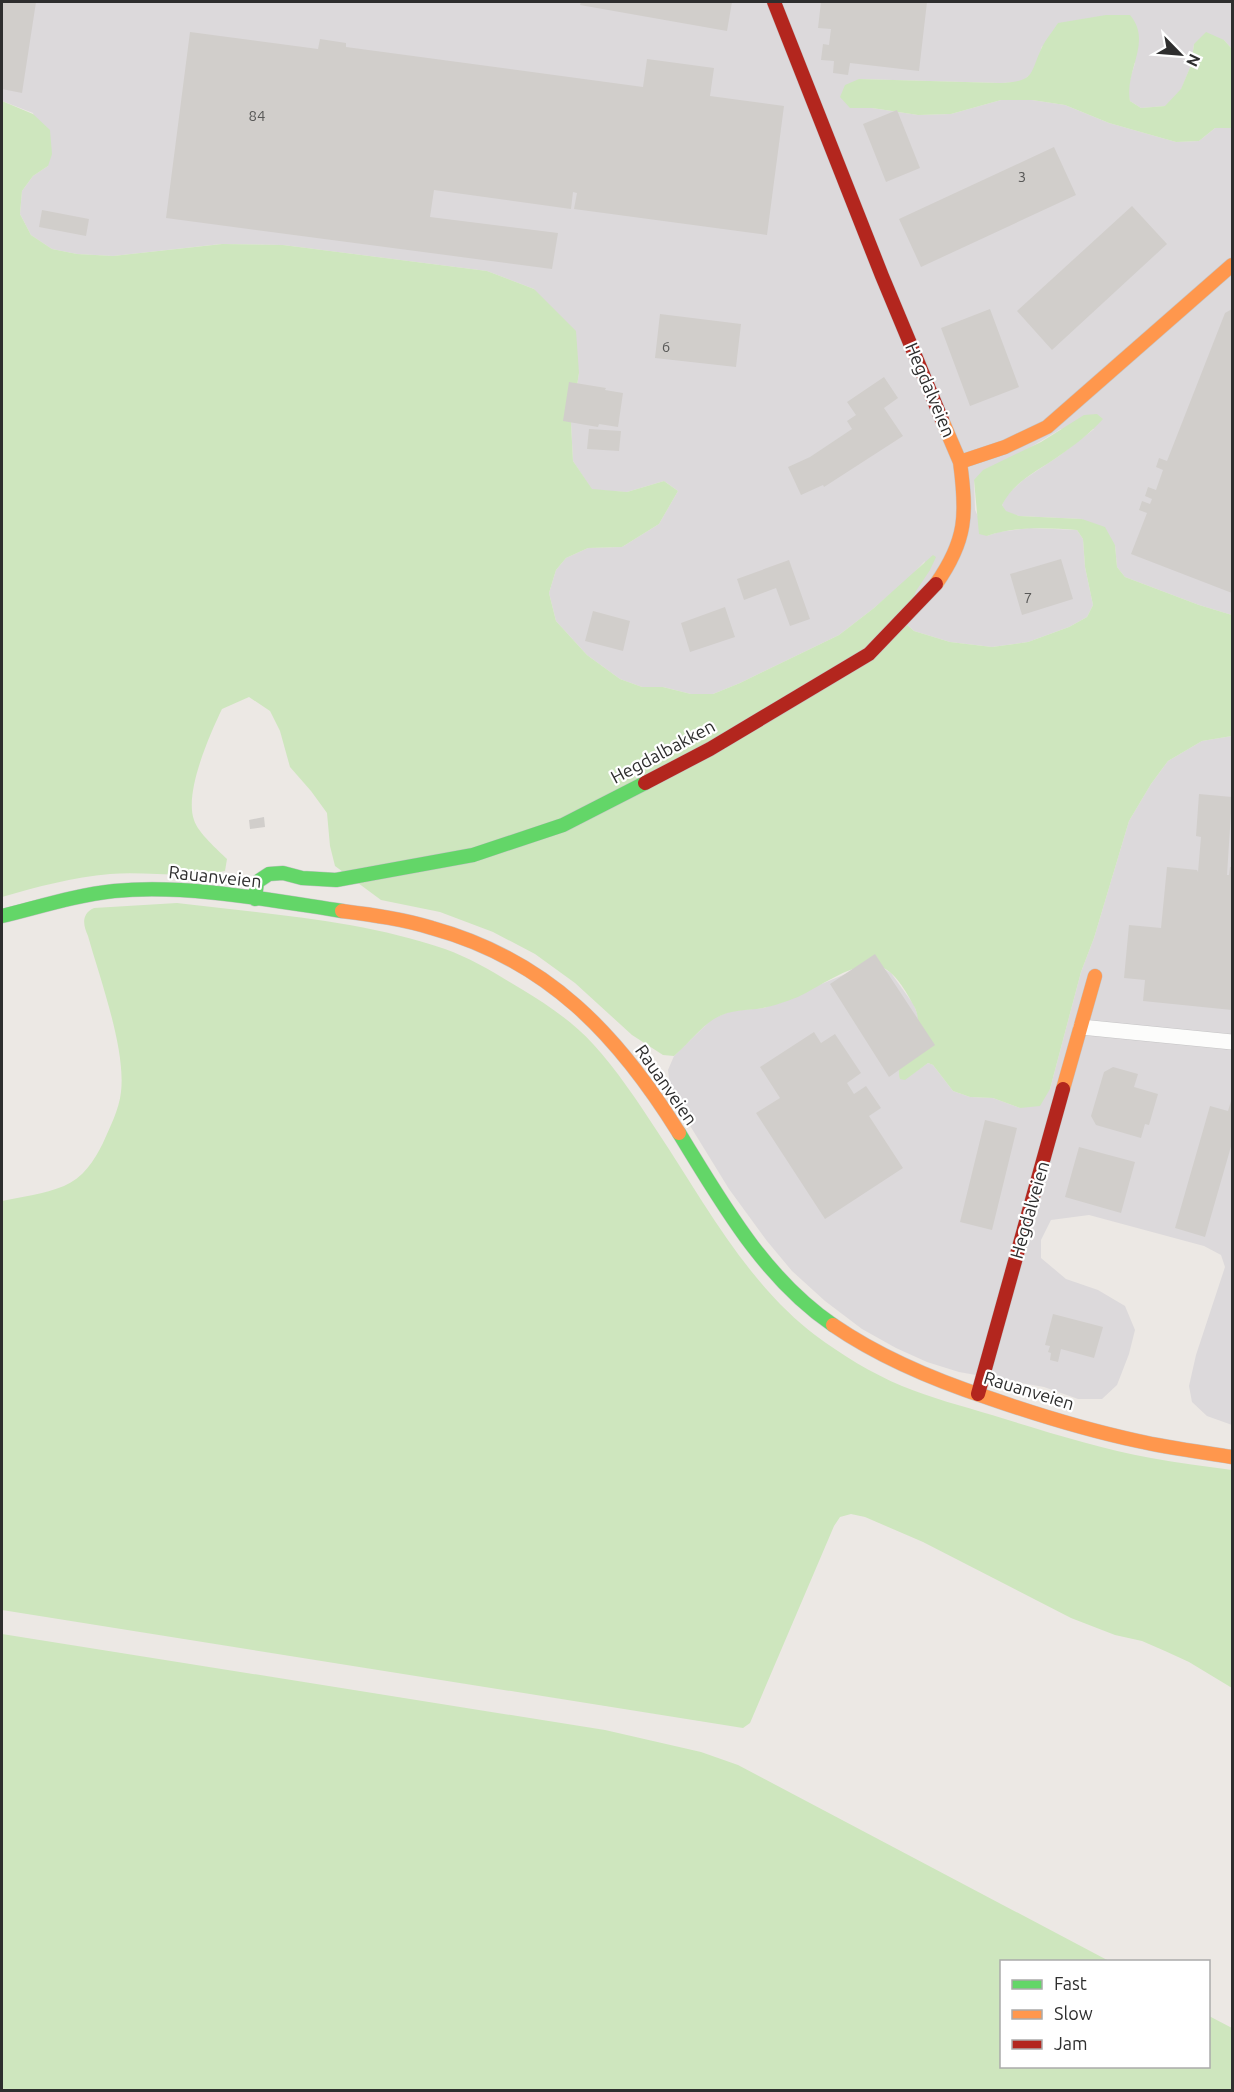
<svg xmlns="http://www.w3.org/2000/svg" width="1234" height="2092" font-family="Ubuntu,sans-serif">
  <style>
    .industrial { fill: #dcd9db }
    .green { fill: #cee6be }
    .building { fill: #d1cecb }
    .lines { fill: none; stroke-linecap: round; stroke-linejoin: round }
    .street-casing { stroke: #c5c4c5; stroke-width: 16 }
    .fast-casing { stroke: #c5c4c5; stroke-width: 15 }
    .slow-casing { stroke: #c5c4c5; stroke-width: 15 }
    .jam-casing { stroke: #c5c4c5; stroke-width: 15 }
    .street { stroke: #fcfcfb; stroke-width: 15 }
    .fast { stroke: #63d668; stroke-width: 14 }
    .slow { stroke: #ff974d; stroke-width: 14 }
    .jam { stroke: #b3261e; stroke-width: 14 }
    .labels { text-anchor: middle; stroke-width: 4.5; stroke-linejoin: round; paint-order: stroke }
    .number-label { font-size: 15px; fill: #585857 }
    .street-label { font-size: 18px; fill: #2e2e2e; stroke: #fff }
  </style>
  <rect width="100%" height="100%" fill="#ece8e4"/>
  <path class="industrial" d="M2 2H1232V49L1224 40 1194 44 1191 65 1181 90 1166 106 1141 108 1130 101 1127 89 1135 63 1042 46 1035 70 1022 82 1000 83 859 79 850 108H872L918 115 951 114 1001 100H1032L1065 105 1109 123 1176 142 1199 141 1215 128H1232V615L1199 605 1125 577 1117 567 1115 545 1082 519 1019 516 1006 512 1002 505 1007 495 1023 480 1059 456 1094 429H1061L974 481 975 510 987 536 999 532 1029 528 1077 530 1083 539 1085 567 1093 605 1087 617 1069 627 1028 642 992 647 950 642 914 631 905 623 925 561 909 578 874 608 839 635 740 683 713 694H691L663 687H642L620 679 587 655 556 621 549 593 556 570 566 558 588 548 622 547 659 524 678 491 664 481 627 492 592 490 573 461 571 423 579 373 534 289 487 271 283 245 221 244 113 256 77 254 52 249 31 235 20 214 22 191 33 176 48 166 33 113 2 101Z
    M1232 736V1425L1207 1416 1192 1402 1189 1386 1196 1355 1225 1267 1221 1255 1204 1246 1089 1215 1051 1220 1041 1240V1258L1066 1279 1098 1290 1125 1306 1135 1330 1129 1354 1117 1385 1102 1399H1078L1044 1387 959 1372 927 1362 896 1348 862 1329 825 1301 792 1271 767 1241 729 1189 681 1111 670 1087 668 1070 674 1056 712 1019 731 1011 764 1008 867 965 881 967 891 973 914 1005 919 1019 905 1079 928 1063 933 1065 953 1091 970 1097 993 1098 1020 1108 1050 1089 1081 972 1094 938 1129 821 1151 784 1168 761 1202 741Z"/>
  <path class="green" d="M1106 15H1130C1153 42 1124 71 1130 101L1141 108 1165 106 1181 89 1191 65 1194 44 1206 32 1224 40 1232 49V128H1215L1199 141 1176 142 1109 123 1065 105 1032 100H1001L951 114 918 115 872 108H850L840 97 845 85 859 79 1000 83C1035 81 1029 76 1042 47 1046 39 1053 31 1058 23Z
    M2 101 33 114 50 130 52 154 48 166 33 176 22 191 20 214 31 235 52 249 77 254 113 256 222 244 283 245 487 271 534 289 576 331 579 373 571 423 573 461 592 489 627 492 664 481 678 491 659 524 622 547 588 548 566 558 556 570 549 593 556 621 587 655 620 679 642 687H663L691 694H713L740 683 839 635 874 608 933 555 936 557 930 570 916 591 905 623 914 631 950 642 992 647 1028 642 1069 627 1087 617 1093 605 1085 567 1083 539 1077 530C1047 528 1015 526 987 536L979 534 974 480 983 470 1041 442 1084 415 1097 414 1103 419C1090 433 1075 445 1059 456 1038 471 1014 481 1002 505L1006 511 1019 516 1082 519 1105 527 1115 545 1117 567 1125 577 1199 605 1232 615V736L1202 741 1168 761 1151 784 1129 821 1094 938 1081 972 1050 1089 1040 1106 1020 1108 993 1098 970 1097 953 1091 933 1065 928 1063 905 1080 900 1079C892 1056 930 1037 914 1006 907 993 894 969 878 966 854 961 820 987 798 997 787 1001 774 1006 763 1008 746 1011 730 1009 714 1019 702 1026 686 1046 674 1056L663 1055 632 1035 575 983 535 954 493 932 440 912 381 900 335 866 330 846 327 813 311 791 290 767 280 731 270 711 249 697 222 709C210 734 184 792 194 820 198 833 218 850 227 859L225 871C188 879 148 871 110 874 73 877 37 887 2 897Z
    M177 903C266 914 360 920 445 949 473 959 498 975 523 990 548 1005 574 1023 593 1044 617 1070 638 1102 657 1131 705 1203 745 1281 815 1335 842 1355 871 1373 902 1386 931 1398 962 1406 992 1415 1044 1431 1098 1448 1151 1458 1178 1463 1205 1466 1232 1470V1688L1189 1662 1165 1651 1142 1641 1115 1635 1071 1618 923 1542 865 1517 851 1514 840 1517 834 1526 750 1723 743 1728 2 1610V1201C22 1197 44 1194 64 1186 83 1178 94 1161 103 1143 110 1127 119 1110 121 1092 126 1049 100 979 88 936 83 925 81 914 94 908Z
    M2 1634 605 1730 701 1752 738 1765 1109 1961 1002 1962V2066H1208L1209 2016 1232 2028V2090H2Z"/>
  <path class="building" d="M2 2H36L22 93 2 89Z
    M581 2H732L727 31 580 5Z
    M821 2H927L919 71 850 63 848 75 833 73 834 61 821 60 823 44 829 45 831 29 818 28Z
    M190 32 318 49 320 39 346 43V47L643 87 647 59 714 68 710 96 784 106 767 235 574 209 577 193 573 192 571 209 434 190 430 217 558 233 552 269 166 218Z
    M897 110 920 168 886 182 863 124Z
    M1054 147 1076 195 921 267 899 219Z
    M1132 206 1167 244 1052 350 1017 311Z
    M42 210 89 219 86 236 39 227Z
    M990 309 1019 387 970 406 941 328Z
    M1232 309V593L1131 554 1147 513 1139 510 1142 501 1150 504 1152 499 1145 496 1148 487 1156 490 1163 470 1156 467 1159 458 1167 461 1225 313Z
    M660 314 741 324 736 367 655 358Z
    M884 377 898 398 884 408 903 436 824 487 823 485 801 495 788 467 810 457 852 429 847 421 856 415 847 402Z
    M569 382 606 388 605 390 623 393 618 427 599 424 598 427 563 421Z
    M589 429 621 431 619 451 587 449Z
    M1061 559 1073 599 1022 615 1010 574Z
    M789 560 810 619 790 626 776 588 744 600 737 579Z
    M725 607 735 637 690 652 681 623Z
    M593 611 630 621 623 651 585 641Z
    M1199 794 1232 797 1227 875H1229L1230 867H1232V1010L1143 1001 1145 980 1124 978 1129 925 1161 928 1167 867 1197 870 1198 872 1201 837 1196 836Z
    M264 817 265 827 250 829 249 820Z
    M875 954 935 1045 889 1077 830 984Z
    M814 1032 821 1043 835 1034 861 1073 847 1083 854 1094 866 1086 881 1108 869 1116 903 1168 825 1219 756 1113 780 1098 760 1067Z
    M1113 1067 1138 1074 1134 1087 1158 1094 1149 1125 1145 1124 1141 1138 1096 1125 1091 1116 1104 1072Z
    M1232 1098V1143L1205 1237 1175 1228 1210 1106 1228 1111Z
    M985 1120 1017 1128 992 1230 960 1222Z
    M1079 1147 1135 1162 1121 1213 1065 1197Z
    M1053 1314 1103 1327 1094 1358 1061 1349 1058 1362 1050 1360 1051 1353 1048 1352 1050 1346 1045 1345Z"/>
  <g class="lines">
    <defs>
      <path id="street" d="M1081 1027 1232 1042"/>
      <path id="fast" d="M255 899 257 882 269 874 283 873 302 878 336 880 473 855 563 825 645 783
        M2 916C39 907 76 895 114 891 188 884 269 900 342 911
        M679 1133C722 1203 764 1278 833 1325"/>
      <path id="slow" d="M942 420 960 462 1005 447 1047 427 1232 265
        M936 584C967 540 967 514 960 462
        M342 911C373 915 403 919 432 928 548 960 618 1035 679 1133
        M1063 1089 1095 976
        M833 1325C881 1358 934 1380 989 1398 1038 1415 1087 1430 1138 1441 1169 1448 1201 1452 1232 1457"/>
      <path id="jam" d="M774 2 882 276 942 420
        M645 783 710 749 869 654 936 584
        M978 1394 1063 1089"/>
    </defs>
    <use href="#street" class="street-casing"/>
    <use href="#fast" class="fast-casing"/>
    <use href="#slow" class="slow-casing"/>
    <use href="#jam" class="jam-casing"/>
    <use href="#street" class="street"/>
    <use href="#fast" class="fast"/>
    <use href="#slow" class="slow"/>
    <use href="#jam" class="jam"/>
  </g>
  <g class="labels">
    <g class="number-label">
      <text x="257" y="121">84</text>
      <text x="1022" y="182">3</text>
      <text x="666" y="352">6</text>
      <text x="1028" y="603">7</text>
    </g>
    <g class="street-label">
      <text transform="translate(930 390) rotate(67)" y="6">Hegdalveien</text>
      <text transform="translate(663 752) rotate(-28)" y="6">Hegdalbakken</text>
      <text transform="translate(215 877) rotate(6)" y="6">Rauanveien</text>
      <text transform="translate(666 1085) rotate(55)" y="6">Rauanveien</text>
      <text transform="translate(1030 1210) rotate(-74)" y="6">Hegdalveien</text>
      <text transform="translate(1029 1391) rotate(17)" y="6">Rauanveien</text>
    </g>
  </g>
  <rect width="1234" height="2092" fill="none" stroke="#2e2e2e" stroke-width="6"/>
  <rect x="1000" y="1960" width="210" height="108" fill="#ffffff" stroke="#ababab" stroke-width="1.5"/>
  <rect x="1012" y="1980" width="30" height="9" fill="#63d668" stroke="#ababab" stroke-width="1.5"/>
  <text x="1054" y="1990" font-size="18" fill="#2e2e2e">Fast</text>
  <rect x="1012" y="2010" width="30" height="9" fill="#ff974d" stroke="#ababab" stroke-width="1.5"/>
  <text x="1054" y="2020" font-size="18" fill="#2e2e2e">Slow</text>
  <rect x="1012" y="2040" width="30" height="9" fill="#b3261e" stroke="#ababab" stroke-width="1.5"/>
  <text x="1054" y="2050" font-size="18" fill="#2e2e2e">Jam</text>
  <g transform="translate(1180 54) rotate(115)" stroke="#ffffff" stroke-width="4.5" paint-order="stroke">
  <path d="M0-4.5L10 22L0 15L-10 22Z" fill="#2e2e2e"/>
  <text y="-9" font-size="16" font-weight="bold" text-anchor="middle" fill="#2e2e2e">N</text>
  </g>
</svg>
